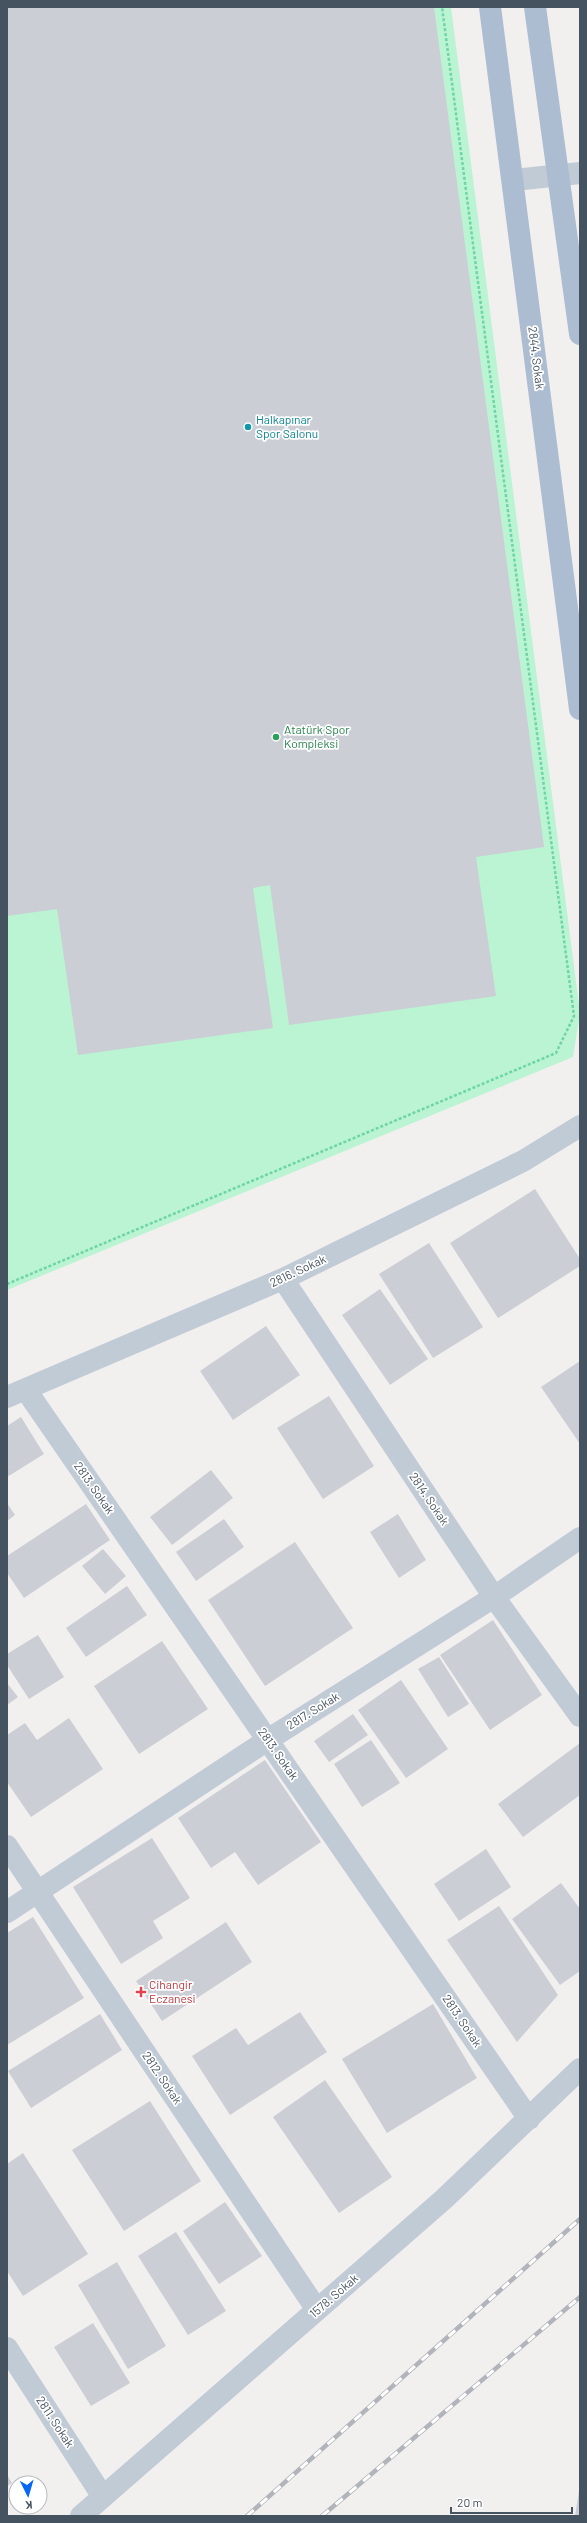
<svg xmlns="http://www.w3.org/2000/svg" width="587" height="2523" font-family="Barlow,sans-serif">
  <style>
    .garden { fill: #baf4d2 }
    .building { fill: #cbced4 }
    .lines { fill: none; stroke-linecap: round; stroke-linejoin: round }
    .path { stroke: #6ed5a6; stroke-width: 2.5; stroke-dasharray: 3 2; stroke-linecap: butt }
    .minor { stroke: #c1cbd6; stroke-width: 22 }
    .major { stroke: #acbdd1; stroke-width: 22 }
    .rail-casing { stroke: #b1b4ba; stroke-width: 4.5 }
    .rail { stroke: #fff; stroke-width: 3; stroke-dasharray: 9; stroke-linecap: butt }
    .culture-dot { fill: #0f9aa8; stroke: #fff; stroke-width: 1.5 }
    .leisure-dot { fill: #2e9e5b; stroke: #fff; stroke-width: 1.5 }
    .health-dot { fill: #e0444e; stroke: #fff; stroke-width: 1.5 }
    .labels { text-anchor: middle; stroke-width: 3.5; stroke-linejoin: round; paint-order: stroke }
    .street-label { font-size: 12px; fill: #45525f; stroke: #fff }
    .culture-label { font-size: 12px; fill: #0d838f; stroke: #fff; text-anchor: start }
    .leisure-label { font-size: 12px; fill: #27864d; stroke: #fff; text-anchor: start }
    .health-label { font-size: 12px; fill: #be3a42; stroke: #fff; text-anchor: start }
  </style>
  <rect width="100%" height="100%" fill="#f2efef"/>
  <path class="garden" d="M7 7H451L580 1013 573 1057 7 1290Z"/>
  <path class="building" d="M7 7H434L544 847 476 857 496 996 289 1025 270 885 253 888 273 1028 78 1055 57 909 7 916Z
    M535 1189 580 1259V1266L498 1318 450 1243Z
    M429 1243 483 1327 433 1358 379 1274Z
    M380 1289 428 1359 390 1385 342 1315Z
    M266 1326 300 1375 233 1420 200 1371Z
    M580 1361V1444L541 1387Z
    M329 1396 374 1466 323 1499 277 1428Z
    M21 1417 44 1454 7 1477V1426Z
    M211 1470 233 1498 172 1545 150 1517Z
    M7 1503 15 1515 7 1521Z
    M86 1504 110 1540 24 1598 7 1573V1556Z
    M398 1514 426 1560 399 1578 370 1532Z
    M224 1519 244 1547 196 1581 176 1552Z
    M295 1542 353 1628 265 1686 208 1600Z
    M103 1549 126 1576 105 1594 82 1566Z
    M127 1586 147 1615 86 1657 66 1628Z
    M493 1620 542 1695 490 1730 440 1655Z
    M38 1635 64 1677 29 1699 7 1665V1654Z
    M162 1641 208 1709 139 1754 94 1686Z
    M439 1657 469 1704 448 1717 418 1669Z
    M401 1680 448 1749 406 1778 358 1710Z
    M7 1683 18 1697 7 1705Z
    M353 1714 368 1735 329 1762 314 1741Z
    M69 1718 103 1769 31 1817 7 1782V1735L25 1723 37 1740Z
    M371 1740 400 1783 362 1807 334 1764Z
    M580 1743V1795L523 1837 498 1804Z
    M265 1760 321 1842 258 1885 235 1852 211 1868 178 1818Z
    M152 1838 190 1898 153 1921 163 1938 121 1964 73 1887Z
    M486 1849 511 1887 459 1921 434 1884Z
    M561 1883 580 1909V1971L560 1985 512 1919Z
    M499 1906 558 1995 517 2042 447 1940Z
    M33 1917 84 1998 7 2045V1933Z
    M226 1922 252 1962 162 2021 136 1981Z
    M433 2004 477 2078 387 2133 342 2059Z
    M300 2012 327 2052 230 2115 192 2056 236 2028 248 2045Z
    M100 2014 122 2050 31 2108 8 2071Z
    M325 2080 392 2177 339 2213 273 2117Z
    M150 2101 201 2181 124 2231 72 2150Z
    M23 2153 88 2254 23 2296 7 2271V2164Z
    M225 2202 262 2256 219 2284 183 2231Z
    M176 2232 226 2311 188 2335 138 2256Z
    M117 2262 166 2346 128 2369 78 2285Z
    M93 2323 130 2383 91 2406 54 2347Z
    M7 2475 12 2483 7 2486Z
    M579 2491 580 2516H575Z"/>
  <g class="lines">
    <path class="path" d="M7 1284 556 1053 574 1016 442 7"/>
    <path class="minor" d="M514 180 580 173
      M283 1279 494 1597 580 1716
      M26 1390 529 2119
      M7 1397 283 1279 523 1161 580 1126
      M7 1846 317 2310
      M7 1912 269 1739 494 1597 580 1538
      M7 2348 103 2497
      M81 2516 444 2199 580 2069"/>
    <path class="major" d="M490 7 580 709
      M535 7 580 334"/>
    <defs>
      <path id="rail" d="M247 2516 580 2219
        M322 2516 580 2297"/>
    </defs>
    <use href="#rail" class="rail-casing"/>
    <use href="#rail" class="rail"/>
  </g>
  <circle class="culture-dot" cx="248" cy="427" r="4"/>
  <circle class="leisure-dot" cx="276" cy="737" r="4"/>
  <path class="health-dot" d="M139 1986h4v4h4v4h-4v4h-4v-4h-4v-4h4z"/>
  <g class="labels">
    <g class="street-label">
      <text transform="translate(536 358) rotate(83)" y="4">2844. Sokak</text>
      <text transform="translate(298 1271) rotate(-25)" y="4">2816. Sokak</text>
      <text transform="translate(94 1488) rotate(55)" y="4">2813. Sokak</text>
      <text transform="translate(429 1499) rotate(56)" y="4">2814. Sokak</text>
      <text transform="translate(313 1711) rotate(-32)" y="4">2817. Sokak</text>
      <text transform="translate(278 1754) rotate(55)" y="4">2813. Sokak</text>
      <text transform="translate(462 2021) rotate(56)" y="4">2813. Sokak</text>
      <text transform="translate(162 2078) rotate(56)" y="4">2812. Sokak</text>
      <text transform="translate(334 2296) rotate(-41)" y="4">1578. Sokak</text>
      <text transform="translate(55 2422) rotate(57)" y="4">2811. Sokak</text>
    </g>
    <g class="culture-label">
      <text x="256" y="424">Halkapınar<tspan x="256" dy="14">Spor Salonu</tspan></text>
    </g>
    <g class="leisure-label">
      <text x="284" y="734">Atatürk Spor<tspan x="284" dy="14">Kompleksi</tspan></text>
    </g>
    <g class="health-label">
      <text x="149" y="1989">Cihangir<tspan x="149" dy="14">Eczanesi</tspan></text>
    </g>
  </g>
  <rect width="587" height="2523" fill="none" stroke="#45525f" stroke-width="16"/>
  <g transform="translate(28 2495) rotate(175)"><circle r="19" fill="#ffffff" stroke="#b5babf"/>
  <path d="M0-3L7 15L0 10L-7 15Z" fill="#0766f4"/>
  <text y="-6" font-size="11" font-weight="bold" text-anchor="middle" fill="#45525f">K</text>
  </g>
  <path d="M451 2507v6h121v-6" fill="none" stroke="#45525f" stroke-width="2"/>
  <text x="457" y="2507" font-size="12" fill="#45525f" stroke="#ffffff" stroke-width="3" paint-order="stroke">20 m</text>
</svg>
